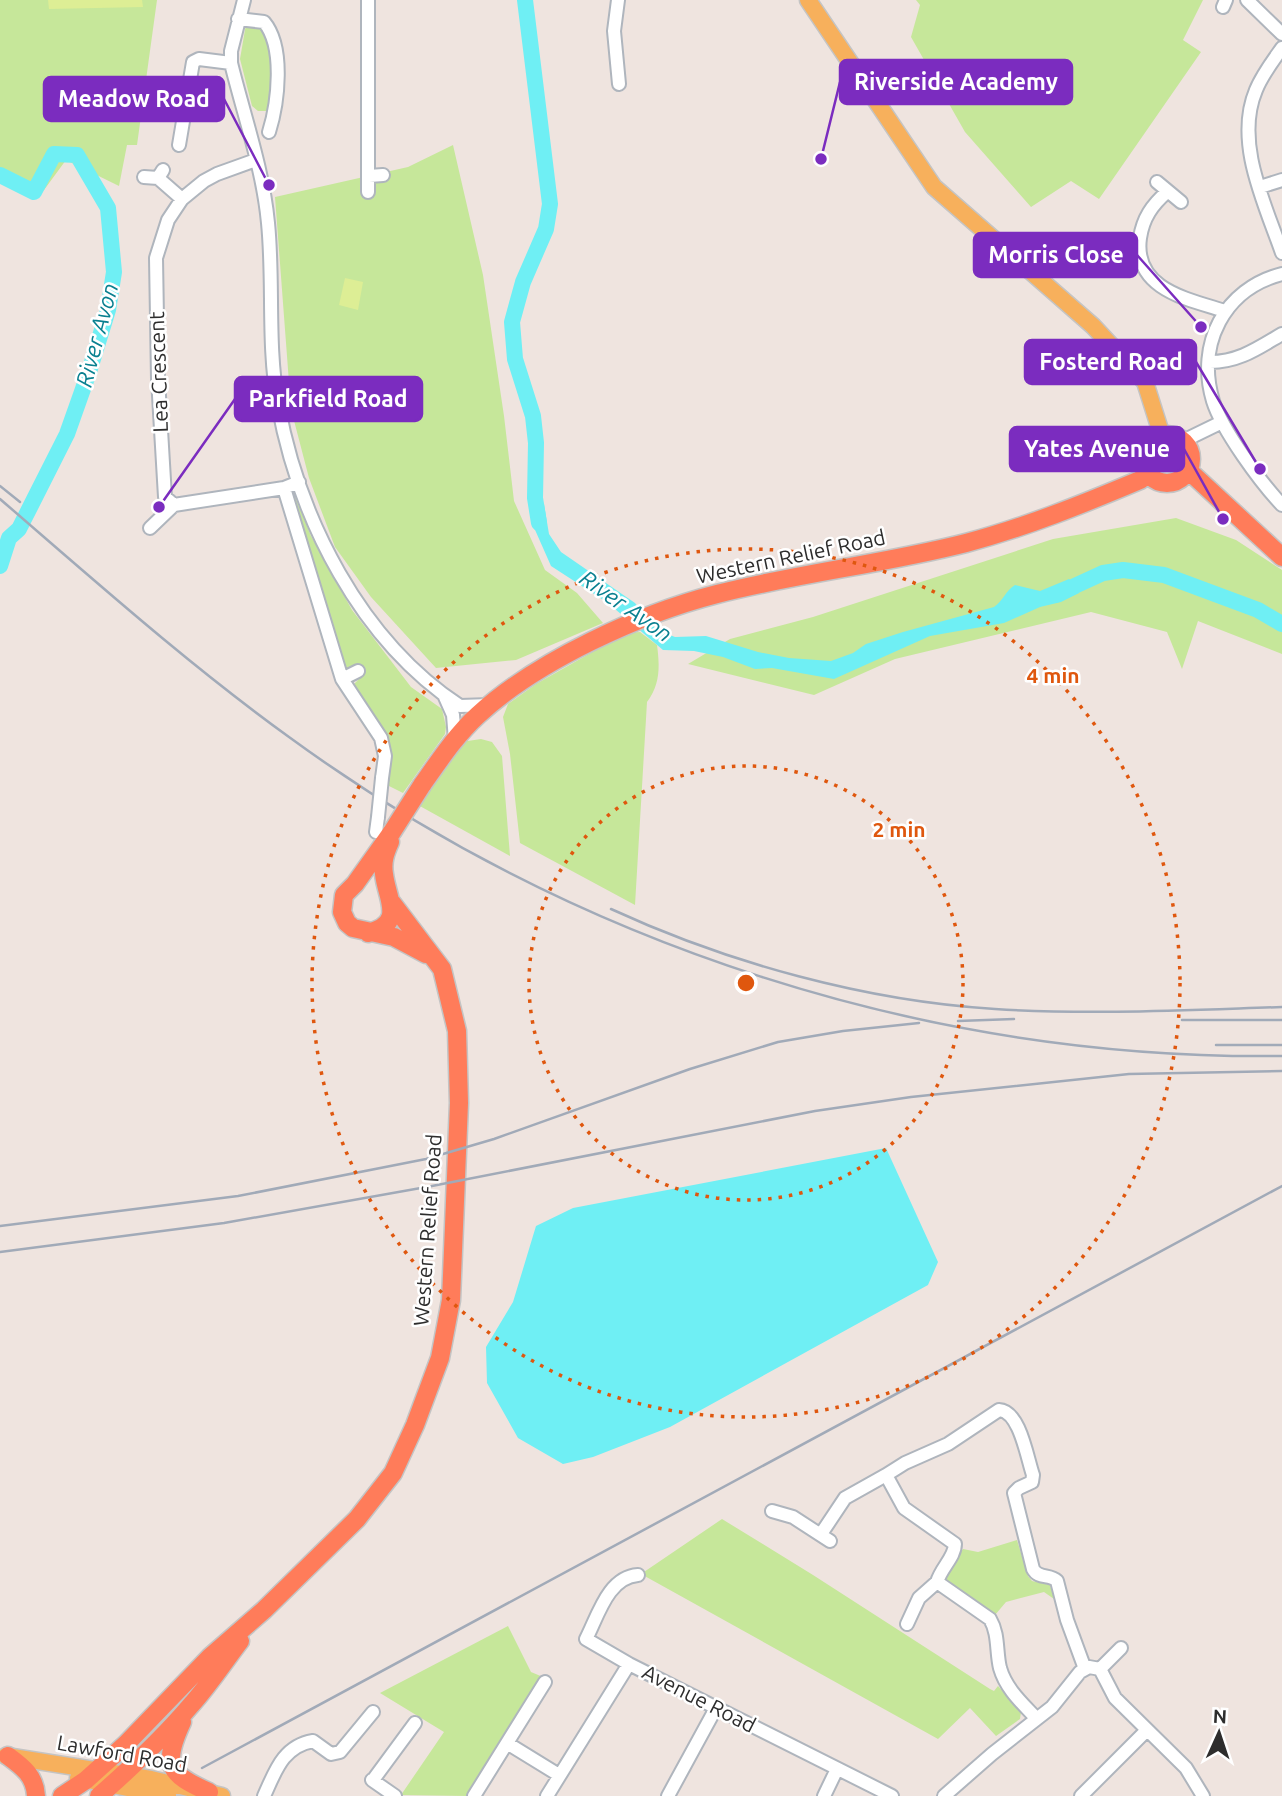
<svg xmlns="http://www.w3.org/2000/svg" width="1282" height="1796" font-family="Ubuntu,sans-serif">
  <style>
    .green { fill: #c6e79a }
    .pitch { fill: #ddee95 }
    .water { fill: #6feff4 }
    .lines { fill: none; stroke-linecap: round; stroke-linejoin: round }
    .river { stroke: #6feff4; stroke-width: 16 }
    .minor-casing { stroke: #afb5bd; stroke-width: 16 }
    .major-casing { stroke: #c4c4c4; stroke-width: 19 }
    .highway-casing { stroke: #c4c4c4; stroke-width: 21 }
    .minor { stroke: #fff; stroke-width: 12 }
    .major { stroke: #f7b05c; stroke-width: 16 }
    .highway { stroke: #ff7c5a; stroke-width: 18 }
    .rail { stroke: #a1aab8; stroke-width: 2.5 }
    .minor-bridge-casing { stroke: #afb5bd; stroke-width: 16; stroke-linecap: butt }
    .highway-bridge-casing { stroke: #c4c4c4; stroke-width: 21; stroke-linecap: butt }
    .minor-bridge { stroke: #fff; stroke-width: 12 }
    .highway-bridge { stroke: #ff7c5a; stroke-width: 18 }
    .ring { fill: none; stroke: #df570e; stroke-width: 3.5; stroke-dasharray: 3.5 7 }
    .labels { text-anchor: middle; stroke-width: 5; stroke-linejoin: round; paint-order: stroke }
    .street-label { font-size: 21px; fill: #2d2d2d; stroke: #fff }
    .water-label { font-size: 23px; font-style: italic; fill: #098090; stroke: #fff }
    .centre { fill: #df570e; stroke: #fff; stroke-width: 3.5 }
    .ring-label { font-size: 21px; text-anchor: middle; font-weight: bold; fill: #df570e; stroke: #fff; stroke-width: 5; stroke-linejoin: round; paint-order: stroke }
    .leader { fill: none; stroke: #7b2cbf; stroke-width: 2.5 }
    .callout-dot { fill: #7b2cbf; stroke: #fff; stroke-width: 2.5 }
    .callout { fill: #7b2cbf; stroke: #7b2cbf; stroke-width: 2.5 }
    .callout-label { font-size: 23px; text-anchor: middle; font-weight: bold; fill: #fff }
  </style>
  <rect width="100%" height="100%" fill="#efe4df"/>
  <path class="green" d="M0 0H157L137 145H127L119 186 66 160 44 190 8 183 0 178Z
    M916 0H1203L1183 40 1201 52 1099 199 1071 181 1031 207 965 132 911 37 920 5Z
    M246 24 262 27C273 53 276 83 269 111H258L252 106 240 59Z
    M453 145 483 275 504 416 514 501 545 570 577 593 603 623 516 660 436 668 371 597 335 547 309 478 291 409 275 197 408 167Z
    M294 494 311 536 352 610 411 687 442 709 446 727 445 734 403 793 387 785 388 754 353 685 361 677 357 668 349 670 343 666 290 495Z
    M1176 518 1236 540 1282 570V654L1198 621 1182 669 1167 632 1091 612 895 659 814 695 688 664 730 639 813 617 1053 539Z
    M640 632 657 645C660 667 660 685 647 702L635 905 520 843 510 754 503 717 508 704 536 684 626 633Z
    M481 739 492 742 502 756 510 856 418 805 461 742Z
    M722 1519 813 1575 990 1689 994 1691 998 1686 1021 1712 1020 1719 996 1736 970 1708 938 1739 641 1574Z
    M1017 1540 1028 1576 1032 1581 1050 1585 1054 1599 1044 1592 1006 1602 995 1615 947 1582 946 1571 963 1549 978 1552Z
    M508 1626 531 1672 543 1677 468 1796 401 1795 444 1732 380 1693Z"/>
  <path class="pitch" d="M48 0H142L143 7 49 9Z
    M345 278 363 282 358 310 339 305Z"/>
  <path class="water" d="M529 504H544L549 534 561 552 635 603 657 630 675 637 706 636 758 652 789 658 831 661 853 653 866 644 903 632 994 607C1003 601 1006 590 1015 585L1040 591 1069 579 1079 593 1061 602 1040 607 1004 623 930 636 834 679 772 668 755 669 723 657 694 651 663 650 608 603 551 566 532 523Z
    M886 1148 938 1262 928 1285 670 1427 593 1457 563 1464 518 1438 487 1383 486 1347 513 1302 536 1226 573 1208Z"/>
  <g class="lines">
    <path class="river" d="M525 0 550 204 546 229 523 282 512 322 515 359 533 416 536 443 535 498 539 523
      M0 175 34 192 54 154 77 155 108 208 114 272 108 310 89 372 67 434 19 529 9 538 0 566
      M1055 595 1103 573 1123 570 1164 575 1258 610 1282 624"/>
    <defs>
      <path id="minor" d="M244 0 231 51V63C244 116 263 169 268 223 274 283 267 344 278 404 299 519 360 640 460 706L490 705
        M368 0V192
        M618 0 614 31 619 84
        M1247 0 1282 34
        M1223 7 1226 0
        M238 19 264 22C285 47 278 103 269 132
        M1282 48C1272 62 1262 75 1256 90 1234 142 1265 204 1282 253
        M179 145 193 62 199 59 231 63
        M256 160 217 174 204 181 182 199 168 220 156 258 158 379 165 497 174 505 284 488 299 482
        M369 176 383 175
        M144 177 158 178 163 170
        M158 178 182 199
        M1157 182 1181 202
        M1260 187 1282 180
        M1167 192C1152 205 1143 218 1140 238 1133 289 1187 299 1225 311
        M1282 274C1224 289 1196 344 1213 401 1222 430 1261 483 1282 505
        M1210 362C1239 362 1258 348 1282 334
        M1183 441 1222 422
        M284 488 342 679 381 738 385 756 382 778
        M150 528 174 505
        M342 679 358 671
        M445 697 453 715 455 740
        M376 832 378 817
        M886 1475 905 1463 948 1444 999 1410C1020 1411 1027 1458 1033 1475L1032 1482 1019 1488 1014 1493 1033 1569C1038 1579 1050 1574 1057 1581L1067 1620 1085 1669
        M772 1511 793 1517 830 1541
        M821 1534 845 1498 886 1475 904 1508 955 1544C955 1557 941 1568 937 1582
        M638 1575C608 1577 598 1616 586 1639L629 1664 892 1796
        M907 1624 919 1598 937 1582 990 1619C999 1634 996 1652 1000 1668 1006 1689 1022 1703 1036 1718
        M1121 1648 1100 1669 1115 1698 1186 1768 1203 1796
        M507 1743 559 1775
        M372 1780 395 1796
        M373 1780 415 1723
        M264 1796C275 1772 283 1746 313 1741L331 1754 340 1752 373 1712
        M474 1796 545 1682
        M547 1796 629 1664
        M668 1796 716 1708
        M824 1796 837 1769
        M944 1796 992 1754 1052 1707 1080 1672 1089 1667 1100 1669
        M1081 1796 1147 1730"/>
      <path id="major" d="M808 0 934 187 1093 326 1145 382 1162 436
        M6 1756 151 1779 222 1796
        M78 1778 168 1796"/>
      <path id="highway" d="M1143 459a24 24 0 1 1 48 0a24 24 0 1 1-48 0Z
        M1189 471 1282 557
        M422 785C439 761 456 735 478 715 537 661 639 614 717 594 799 573 884 564 966 543 1026 527 1083 504 1140 480L1148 474
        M392 832 355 884 344 895 342 912 347 923 353 928 394 937 426 954
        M368 933C406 923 387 900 384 874 382 862 385 853 390 842
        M182 1722C162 1765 168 1774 209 1792
        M8 1756C23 1767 35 1776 36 1796
        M62 1796 86 1780 126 1744 210 1657 264 1610 357 1519 393 1473 415 1425 440 1358 451 1300 459 1103 457 1031 442 969 392 903
        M99 1796C132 1767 163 1738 191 1705 209 1685 224 1662 240 1641"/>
    </defs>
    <use href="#minor" class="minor-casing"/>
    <use href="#major" class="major-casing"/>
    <use href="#highway" class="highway-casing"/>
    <use href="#minor" class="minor"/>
    <use href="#major" class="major"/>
    <use href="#highway" class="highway"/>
    <path class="rail" d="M0 486 20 502
      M0 499C94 580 188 664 289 737 575 946 928 1060 1282 1056
      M611 909C728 963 866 1001 995 1009 1090 1015 1187 1010 1282 1007
      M1182 1020H1282
      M958 1021 1014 1019
      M1216 1045H1282
      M0 1226 238 1196 426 1159 494 1139 690 1069 778 1042 843 1031 919 1023
      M0 1252 224 1223 432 1186 815 1111 911 1097 1129 1074 1282 1071
      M202 1768 1282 1186"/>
    <defs>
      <path id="minor-bridge" d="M378 817 382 778"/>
      <path id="highway-bridge" d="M392 832 422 785"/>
    </defs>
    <use href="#minor-bridge" class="minor-bridge-casing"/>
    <use href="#highway-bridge" class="highway-bridge-casing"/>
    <use href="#minor-bridge" class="minor-bridge"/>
    <use href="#highway-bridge" class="highway-bridge"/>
  </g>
  <g class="ring">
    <circle cx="746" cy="983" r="217"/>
    <circle cx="746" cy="983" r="434"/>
  </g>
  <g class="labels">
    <g class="street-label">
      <text transform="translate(159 372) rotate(-92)" y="7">Lea Crescent</text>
      <text transform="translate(791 557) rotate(-12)" y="7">Western Relief Road</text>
      <text transform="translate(428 1230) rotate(-86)" y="7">Western Relief Road</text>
      <text transform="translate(699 1699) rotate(27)" y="7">Avenue Road</text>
      <text transform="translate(122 1754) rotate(10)" y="7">Lawford Road</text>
    </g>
    <g class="water-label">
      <text transform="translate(97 335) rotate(-75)" y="8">River Avon</text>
      <text transform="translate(626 606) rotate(35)" y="8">River Avon</text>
    </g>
  </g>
  <circle cx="746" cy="983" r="10" class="centre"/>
  <g class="ring-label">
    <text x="1053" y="683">4 min</text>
    <text x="899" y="837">2 min</text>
  </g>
  <path class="leader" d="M821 159L840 82M269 185L224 99M1201 327L1137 255M1260 469L1196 362M159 507L235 399M1223 519L1184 449"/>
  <g class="callout-dot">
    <circle cx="821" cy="159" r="7"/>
    <circle cx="269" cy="185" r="7"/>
    <circle cx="1201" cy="327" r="7"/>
    <circle cx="1260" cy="469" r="7"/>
    <circle cx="159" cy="507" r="7"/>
    <circle cx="1223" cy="519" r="7"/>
  </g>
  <g class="callout">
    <rect x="840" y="60" width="232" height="44" rx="7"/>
    <rect x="44" y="77" width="180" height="44" rx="7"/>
    <rect x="974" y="233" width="163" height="44" rx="7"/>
    <rect x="1025" y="340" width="171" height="44" rx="7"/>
    <rect x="235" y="377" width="187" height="44" rx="7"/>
    <rect x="1010" y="427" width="174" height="44" rx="7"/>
  </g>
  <g class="callout-label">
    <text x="956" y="90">Riverside Academy</text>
    <text x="134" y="107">Meadow Road</text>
    <text x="1056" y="263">Morris Close</text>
    <text x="1111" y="370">Fosterd Road</text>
    <text x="328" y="407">Parkfield Road</text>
    <text x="1097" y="457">Yates Avenue</text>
  </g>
  <g transform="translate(1219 1733) rotate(3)" stroke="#ffffff" stroke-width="5" paint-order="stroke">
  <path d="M0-5L12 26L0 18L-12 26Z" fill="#2d2d2d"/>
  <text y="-10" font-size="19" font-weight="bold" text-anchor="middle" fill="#2d2d2d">N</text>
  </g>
</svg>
